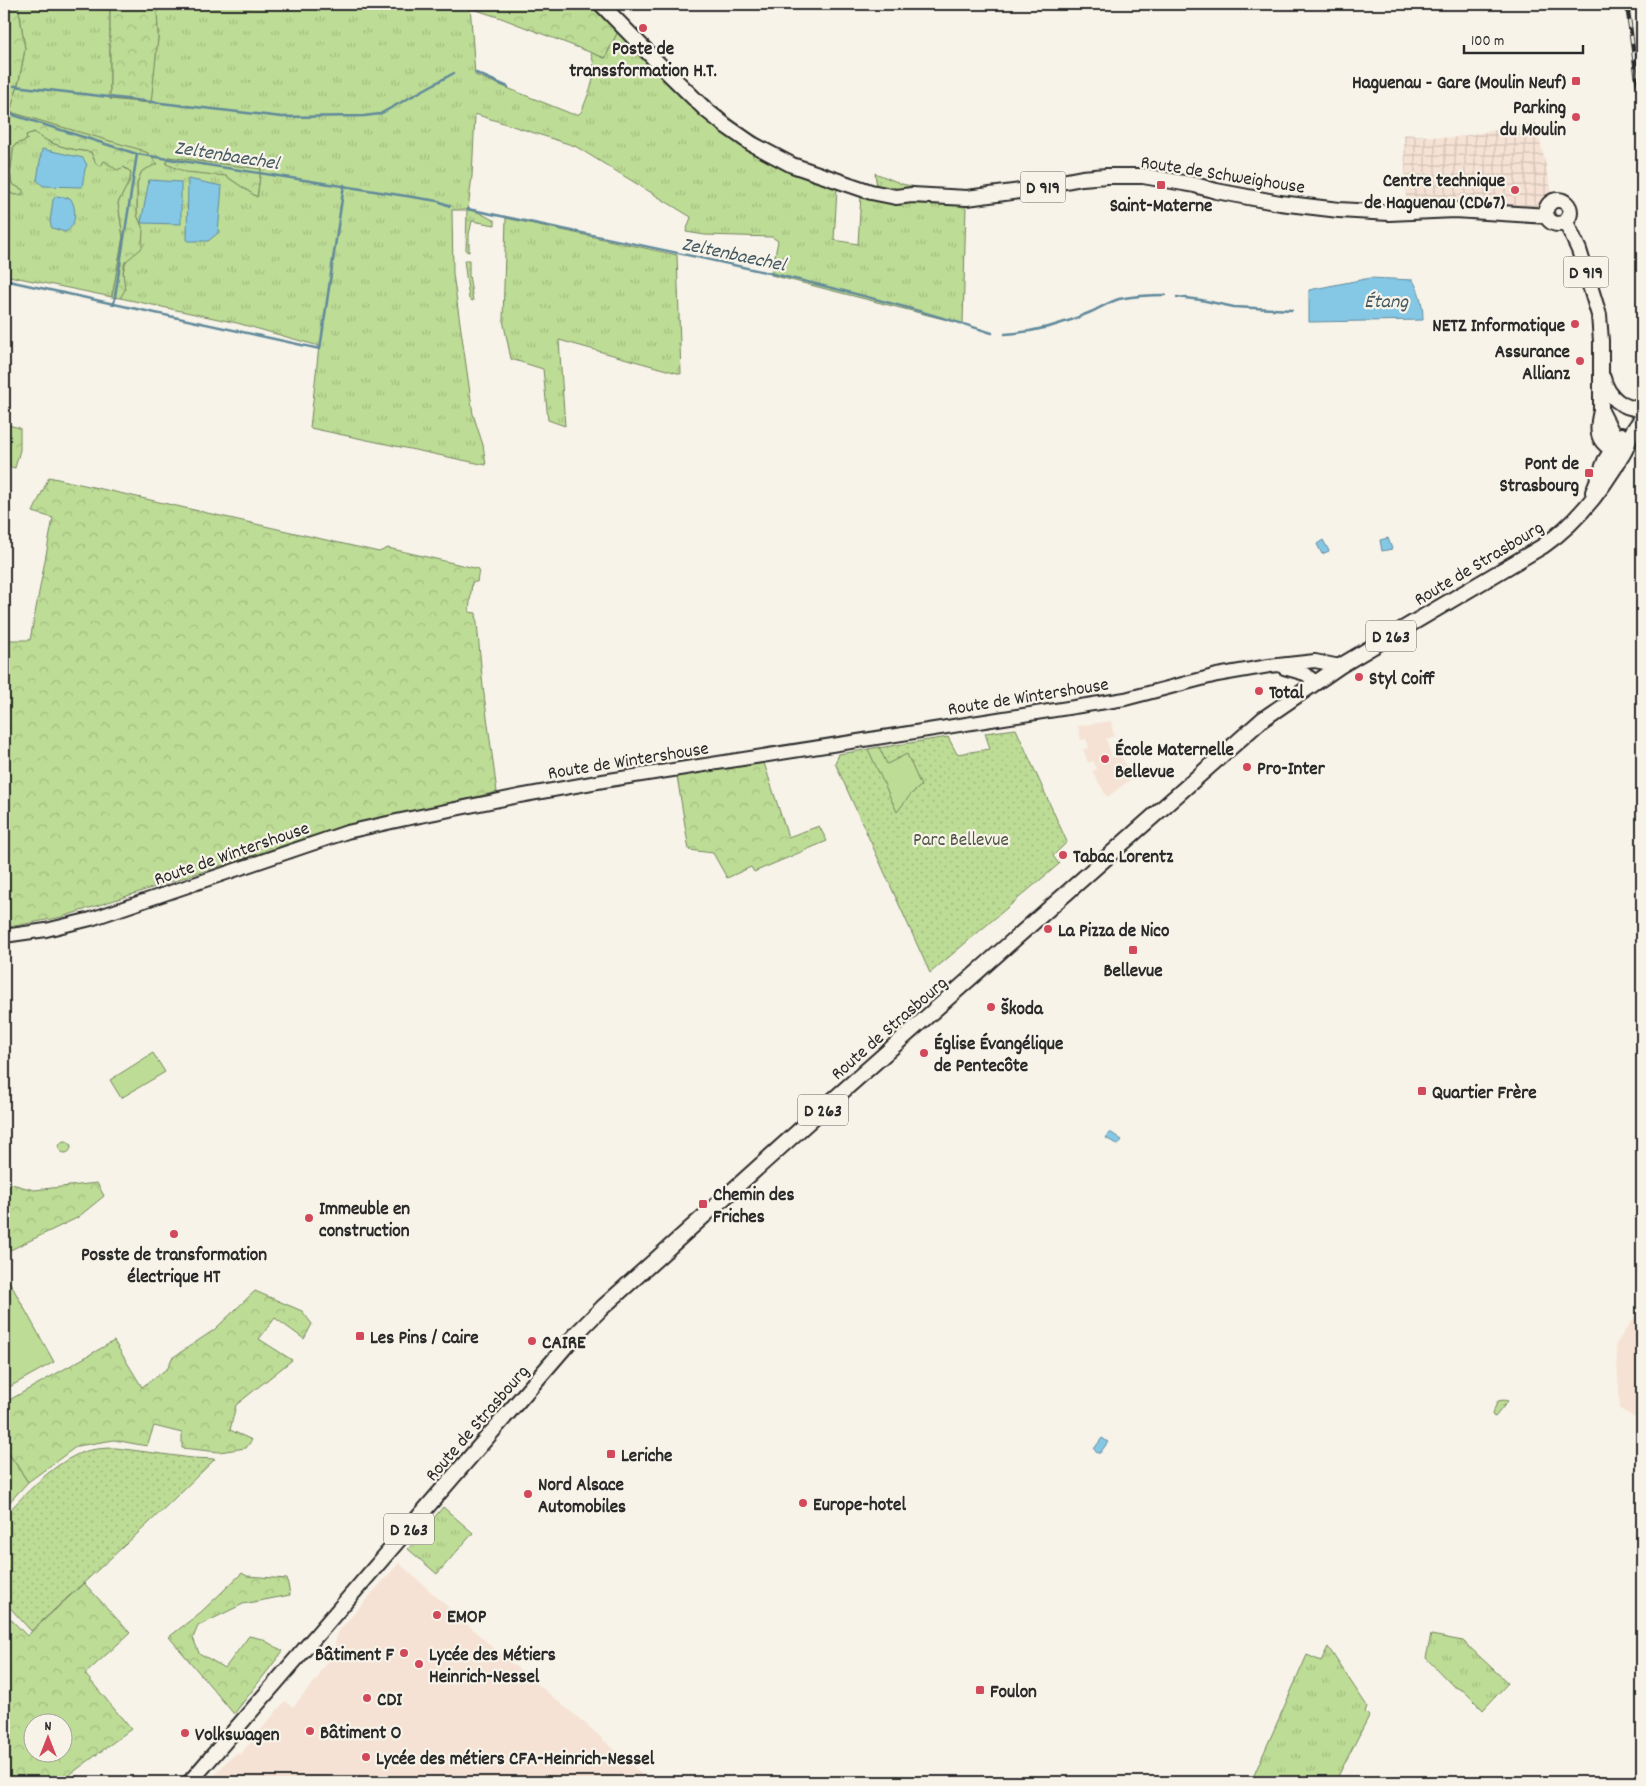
<svg xmlns="http://www.w3.org/2000/svg" width="1646" height="1786" font-family="Dekko,sans-serif">
  <style>
    .built { fill: #f5e2d4 }
    .industrial { fill: url(#industrial-grid) }
    .grass { fill: url(#grass-tufts); stroke: #748460; fill-rule: evenodd }
    .forest { fill: url(#forest-crowns); stroke: #748460; fill-rule: evenodd }
    .park { fill: url(#park-dots); stroke: #748460 }
    .pitch { fill: #bddc95; stroke: #748460 }
    .water { fill: #85c8e6; stroke: #61899b }
    .lines { fill: none; stroke-linecap: round; stroke-linejoin: round }
    .stream { stroke: #61899b; stroke-width: 2.5 }
    .secondary-casing { stroke: #2b2b2b; stroke-width: 16 }
    .primary-casing { stroke: #2b2b2b; stroke-width: 18 }
    .secondary { stroke: #f7f3e8; stroke-width: 12 }
    .primary { stroke: #f7f3e8; stroke-width: 14 }
    .rail-casing { stroke: #2b2b2b; stroke-width: 4.5 }
    .rail { stroke: #f7f3e8; stroke-width: 2.5; stroke-dasharray: 8; stroke-linecap: butt }
    .poi-dot { fill: #d1495b; stroke: #f7f3e8; stroke-width: 2 }
    .labels { text-anchor: middle; stroke-width: 4.5; stroke-linejoin: round; paint-order: stroke }
    .shield { fill: #f7f3e8; stroke: #686764; stroke-width: 1 }
    .shield-label { font-size: 18px; font-weight: bold; fill: #2b2b2b }
    .poi-label { font-size: 19px; font-weight: bold; fill: #2b2b2b; stroke: #f7f3e8; text-anchor: start }
    .street-label { font-size: 19px; fill: #2b2b2b; stroke: #f7f3e8 }
    .park-label { font-size: 19px; fill: #505746; stroke: #f7f3e8 }
    .water-label { font-size: 20px; font-style: italic; fill: #465a63; stroke: #f7f3e8 }
  </style>
  <defs>
    <pattern id="industrial-grid" width="8" height="8" patternUnits="userSpaceOnUse" patternTransform="scale(1.25)"><rect width="8" height="8" fill="#f5e2d4"/><path d="M0 4h8M4 0v8" fill="none" stroke="#d2c2b6"/></pattern>
    <pattern id="grass-tufts" width="24" height="20" patternUnits="userSpaceOnUse" patternTransform="scale(1.25)"><rect width="24" height="20" fill="#bddc95"/><path d="M3 7l-1-3M5 7V3M7 7l1-3M15 17l-1-3M17 17v-4M19 17l1-3" fill="none" stroke="#a3bd81"/></pattern>
    <pattern id="forest-crowns" width="20" height="18" patternUnits="userSpaceOnUse" patternTransform="scale(1.25)"><rect width="20" height="18" fill="#bddc95"/><path d="M2 6a3 3 0 1 1 6 0M12 15a3 3 0 1 1 6 0" fill="none" stroke="#a3bd81"/></pattern>
    <pattern id="park-dots" width="8" height="8" patternUnits="userSpaceOnUse" patternTransform="scale(1.25)"><rect width="8" height="8" fill="#bddc95"/><path d="M2 2h.1M6 6h.1" fill="none" stroke="#a3bd81" stroke-width="1.8" stroke-linecap="round"/></pattern>
  </defs>
  <rect width="100%" height="100%" fill="#f7f3e8"/>
  <filter id="ink" filterUnits="userSpaceOnUse"><feTurbulence type="fractalNoise" baseFrequency=".02" numOctaves="2"/><feDisplacementMap in="SourceGraphic" scale="10" xChannelSelector="R" yChannelSelector="G"/><feConvolveMatrix kernelMatrix="1 2 1 2 8 2 1 2 1" color-interpolation-filters="sRGB"/></filter>
  <g filter="url(#ink)">
    <path class="built" d="M1111 721 1114 736 1106 739 1112 757 1120 754 1133 778 1107 797 1092 771 1097 769 1093 761 1088 763 1083 749 1089 748 1086 739 1081 740 1078 726Z
      M1642 1306V1422L1620 1409 1616 1344Z
      M399 1563 498 1652 587 1725 650 1782H209L227 1761 237 1753 240 1755 285 1701 293 1707 320 1675 319 1673 333 1656 337 1633Z"/>
    <path class="industrial" d="M1536 123 1552 193 1536 208 1473 204H1412L1406 200 1404 134 1451 138Z"/>
    <path class="grass" d="M18 4H110V99L150 103 158 38 157 4H470L475 75 572 114H579L582 111C589 90 600 73 590 52L605 58 618 31 653 67 652 69 671 88 673 87 749 150 790 172 837 189 834 240 858 244 861 195 966 205 963 324 771 275 778 241 772 237 705 235 686 232 691 217 575 146 475 114 472 176 468 210 478 212 495 221V225L472 221 469 234V252L466 251 467 210H452L453 274 473 414 483 445 486 465 310 428 319 346 237 323 120 298C129 284 120 282 124 268 127 255 136 242 143 229L137 215V183L148 153 10 112 19 81 25 49ZM168 157 261 169 257 197 226 176Z
      M665 59C712 105 752 142 815 165 828 170 842 176 855 178L854 183 788 159 730 124 664 62Z
      M34 132C49 145 72 150 91 152L96 164 101 166 104 160 123 167 131 172 130 180 118 203 123 237 112 297 4 275V188L14 195 23 190 12 184C8 171 13 162 13 148L16 144 27 140 26 135Z
      M875 173 902 184 920 188V191L899 192 877 187Z
      M506 218 677 255 681 374 559 340 565 426 548 420 543 369 511 359 503 320Z
      M464 260H469V275L473 301 469 299Z
      M59 1147a6 6 0 1 1 12 0a6 6 0 1 1-12 0Z
      M1504 1400 1508 1401 1495 1417 1493 1416 1492 1414 1498 1401Z
      M4 1446 28 1482 4 1508Z
      M443 1507 473 1533 437 1574 408 1549Z
      M1431 1635 1463 1641 1508 1683 1483 1710 1464 1691 1453 1686 1426 1658Z
      M1328 1647 1367 1706 1365 1712 1369 1716 1335 1782H1251L1307 1655 1321 1661Z"/>
    <path class="forest" d="M4 4H18L25 49 19 81 10 112 138 149 148 153 157 164 142 171 137 183V215L143 229 142 248 125 262 123 272 125 290 120 298 112 297 123 237 118 203 130 180 131 172 124 167 117 170 104 161 101 166 96 164 91 152C72 150 49 145 34 132L26 135 27 140 16 144 13 148C13 162 8 171 12 184L23 190V194L14 195 4 188V148L10 112 4 110Z
      M110 4H157L158 38 151 103 110 99Z
      M470 4H591L618 31 605 58 501 18 470 8Z
      M168 157 261 169 257 197 226 176 186 172 166 164Z
      M4 424 20 428V450L15 468 4 465Z
      M49 477 379 552 388 548 479 569 477 582H472L469 612 476 613 483 687 497 792 328 831 62 917 4 928V640H30L53 518 33 512Z
      M764 763 788 837 819 826 827 841 754 872 751 867 727 878 713 853 689 850 677 776Z
      M4 1182 34 1190 97 1183 104 1196 77 1218 4 1253Z
      M255 1291 302 1311 312 1324 304 1339 275 1318 259 1339 292 1360 236 1405 230 1430 252 1440 246 1448 219 1452 182 1448V1433L154 1426 147 1446 114 1440 77 1446 28 1482 4 1446V1403L114 1341 142 1387 168 1368 172 1358 214 1330Z
      M242 1573 247 1576 287 1579 290 1595 243 1604 198 1626 193 1638 199 1653 225 1668 249 1636 262 1639 283 1651 234 1714 169 1637 201 1612Z
      M84 1583 130 1633 85 1674 131 1729 60 1782H4V1612L27 1636ZM32 1724H62V1754H32Z"/>
    <path class="park" d="M1016 729 1067 842 1053 856 1059 864 930 973 835 763 839 754 948 737 957 754 990 749 985 733Z
      M116 1448 192 1458 215 1459 149 1523 31 1631 4 1601V1516C26 1494 49 1467 78 1454 89 1449 103 1448 116 1448Z"/>
    <path class="pitch" d="M879 747 887 764 907 754 921 786 911 794 897 812 868 749Z
      M153 1053 165 1072 121 1098 110 1080Z
      M8 1279 54 1362 4 1390V1282Z"/>
    <path class="water" d="M42 149 83 158 87 165 85 169 82 187 43 186 37 180Z
      M188 179 222 186 218 233 208 241H187Z
      M149 180 181 182V224L141 223Z
      M56 196 70 198C77 207 77 227 65 232L52 228 50 222 53 200Z
      M1370 278 1413 280C1420 293 1423 304 1423 320L1309 322V290Z
      M1388 538 1392 549 1382 551 1380 540Z
      M1323 540 1329 551 1322 554 1317 544Z
      M1110 1132 1122 1140 1118 1145 1106 1138Z
      M1102 1438 1108 1442 1100 1453H1097L1094 1449Z"/>
    <g class="lines">
      <path class="stream" d="M476 73 508 87
        M14 86 282 117 364 116 380 114 454 73
        M4 112 137 154 438 201 450 206
        M468 209C644 247 821 278 992 333
        M4 280 320 349 344 185
        M1177 297 1201 300 1234 307 1292 310
        M114 303 137 154
        M1005 334C1036 332 1062 325 1091 312 1100 308 1109 302 1119 299 1134 296 1149 295 1165 295"/>
      <defs>
        <path id="secondary" d="M1284 668 1305 674 1316 682
          M4 936 46 930 91 919 347 832 401 820 519 796 603 781 1125 699 1217 675 1269 666 1315 661 1340 666"/>
        <path id="primary" d="M601 4 660 65 706 110 726 126 752 144 792 165 871 192 896 197 912 195 967 198 1035 189 1056 183 1082 178 1107 176H1143L1195 185 1216 191 1280 203 1339 210 1389 213 1455 210 1547 216
          M1546 212a12 12 0 1 1 24 0a12 12 0 1 1-24 0Z
          M1566 222 1579 250 1599 315 1601 341V411L1623 454
          M1603 378C1608 397 1622 409 1642 409
          M1601 411C1596 431 1596 443 1618 452
          M1593 492 1605 461 1621 435
          M190 1782 578 1332 603 1307 834 1099 1263 719 1340 666 1543 546C1578 522 1603 489 1624 452 1628 446 1629 438 1633 431 1636 427 1639 422 1642 418"/>
      </defs>
      <use href="#secondary" class="secondary-casing"/>
      <use href="#primary" class="primary-casing"/>
      <use href="#secondary" class="secondary"/>
      <use href="#primary" class="primary"/>
      <defs>
        <path id="rail" d="M1627 4 1642 116"/>
      </defs>
      <use href="#rail" class="rail-casing"/>
      <use href="#rail" class="rail"/>
    </g>
  </g>
  <g class="poi-dot">
    <circle cx="643" cy="28" r="5"/>
    <rect x="1571" y="76" width="10" height="10" rx="2.5"/>
    <circle cx="1576" cy="117" r="5"/>
    <rect x="1156" y="180" width="10" height="10" rx="2.5"/>
    <circle cx="1515" cy="190" r="5"/>
    <circle cx="1575" cy="324" r="5"/>
    <circle cx="1580" cy="361" r="5"/>
    <rect x="1584" y="468" width="10" height="10" rx="2.5"/>
    <circle cx="1359" cy="677" r="5"/>
    <circle cx="1259" cy="691" r="5"/>
    <circle cx="1105" cy="759" r="5"/>
    <circle cx="1247" cy="767" r="5"/>
    <circle cx="1063" cy="855" r="5"/>
    <circle cx="1048" cy="929" r="5"/>
    <rect x="1128" y="945" width="10" height="10" rx="2.5"/>
    <circle cx="991" cy="1007" r="5"/>
    <circle cx="924" cy="1053" r="5"/>
    <rect x="1417" y="1086" width="10" height="10" rx="2.5"/>
    <rect x="698" y="1199" width="10" height="10" rx="2.5"/>
    <circle cx="309" cy="1218" r="5"/>
    <circle cx="174" cy="1234" r="5"/>
    <rect x="355" y="1331" width="10" height="10" rx="2.5"/>
    <circle cx="532" cy="1341" r="5"/>
    <rect x="606" y="1449" width="10" height="10" rx="2.5"/>
    <circle cx="528" cy="1494" r="5"/>
    <circle cx="803" cy="1503" r="5"/>
    <circle cx="437" cy="1615" r="5"/>
    <circle cx="404" cy="1653" r="5"/>
    <circle cx="419" cy="1664" r="5"/>
    <rect x="975" y="1685" width="10" height="10" rx="2.5"/>
    <circle cx="367" cy="1698" r="5"/>
    <circle cx="310" cy="1731" r="5"/>
    <circle cx="185" cy="1733" r="5"/>
    <circle cx="366" cy="1757" r="5"/>
  </g>
  <g class="labels">
    <g class="shield">
      <rect x="1020.5" y="171.5" width="45" height="31" rx="4"/>
      <rect x="1563.5" y="256.5" width="45" height="31" rx="4"/>
      <rect x="1366" y="620.5" width="50" height="31" rx="4"/>
      <rect x="798" y="1094.5" width="50" height="31" rx="4"/>
      <rect x="384" y="1513.5" width="50" height="31" rx="4"/>
    </g>
    <g class="shield-label">
      <text x="1043" y="193">D 919</text>
      <text x="1586" y="278">D 919</text>
      <text x="1391" y="642">D 263</text>
      <text x="823" y="1116">D 263</text>
      <text x="409" y="1535">D 263</text>
    </g>
    <g class="poi-label">
      <text x="643" y="54" text-anchor="middle">Poste de<tspan x="643" dy="22">transsformation H.T.</tspan></text>
      <text x="1566" y="88" text-anchor="end">Haguenau − Gare (Moulin Neuf)</text>
      <text x="1566" y="113" text-anchor="end">Parking<tspan x="1566" dy="22">du Moulin</tspan></text>
      <text x="1505" y="186" text-anchor="end">Centre technique<tspan x="1505" dy="22">de Haguenau (CD67)</tspan></text>
      <text x="1161" y="211" text-anchor="middle">Saint-Materne</text>
      <text x="1565" y="331" text-anchor="end">NETZ Informatique</text>
      <text x="1570" y="357" text-anchor="end">Assurance<tspan x="1570" dy="22">Allianz</tspan></text>
      <text x="1579" y="469" text-anchor="end">Pont de<tspan x="1579" dy="22">Strasbourg</tspan></text>
      <text x="1369" y="684">Styl Coiff</text>
      <text x="1269" y="698">Total</text>
      <text x="1115" y="755">École Maternelle<tspan x="1115" dy="22">Bellevue</tspan></text>
      <text x="1257" y="774">Pro-Inter</text>
      <text x="1073" y="862">Tabac Lorentz</text>
      <text x="1058" y="936">La Pizza de Nico</text>
      <text x="1133" y="976" text-anchor="middle">Bellevue</text>
      <text x="1001" y="1014">Škoda</text>
      <text x="934" y="1049">Église Évangélique<tspan x="934" dy="22">de Pentecôte</tspan></text>
      <text x="1432" y="1098">Quartier Frère</text>
      <text x="713" y="1200">Chemin des<tspan x="713" dy="22">Friches</tspan></text>
      <text x="319" y="1214">Immeuble en<tspan x="319" dy="22">construction</tspan></text>
      <text x="174" y="1260" text-anchor="middle">Posste de transformation<tspan x="174" dy="22">électrique HT</tspan></text>
      <text x="370" y="1343">Les Pins / Caire</text>
      <text x="542" y="1348">CAIRE</text>
      <text x="621" y="1461">Leriche</text>
      <text x="538" y="1490">Nord Alsace<tspan x="538" dy="22">Automobiles</tspan></text>
      <text x="813" y="1510">Europe-hotel</text>
      <text x="447" y="1622">EMOP</text>
      <text x="394" y="1660" text-anchor="end">Bâtiment F</text>
      <text x="429" y="1660">Lycée des Métiers<tspan x="429" dy="22">Heinrich-Nessel</tspan></text>
      <text x="990" y="1697">Foulon</text>
      <text x="377" y="1705">CDI</text>
      <text x="320" y="1738">Bâtiment O</text>
      <text x="195" y="1740">Volkswagen</text>
      <text x="376" y="1764">Lycée des métiers CFA-Heinrich-Nessel</text>
    </g>
    <g class="street-label">
      <text transform="translate(1223 173) rotate(9)" y="7">Route de Schweighouse</text>
      <text transform="translate(1478 562) rotate(-31)" y="7">Route de Strasbourg</text>
      <text transform="translate(1028 695) rotate(-9)" y="7">Route de Wintershouse</text>
      <text transform="translate(628 759) rotate(-9)" y="7">Route de Wintershouse</text>
      <text transform="translate(231 852) rotate(-19)" y="7">Route de Wintershouse</text>
      <text transform="translate(888 1027) rotate(-41)" y="7">Route de Strasbourg</text>
      <text transform="translate(476 1422) rotate(-49)" y="7">Route de Strasbourg</text>
    </g>
    <g class="park-label">
      <text x="961" y="845">Parc Bellevue</text>
    </g>
    <g class="water-label">
      <text transform="translate(227 154) rotate(9)" y="7">Zeltenbaechel</text>
      <text transform="translate(734 253) rotate(12)" y="7">Zeltenbaechel</text>
      <text x="1386" y="307">Étang</text>
    </g>
  </g>
  <rect width="1646" height="1786" fill="none" stroke="#f7f3e8" stroke-width="20"/>
  <rect x="10" y="10" width="1626" height="1766" fill="none" stroke="#2b2b2b" stroke-width="2" filter="url(#ink)"/>
  <g transform="translate(48 1738)"><circle r="24" fill="#f7f3e8" stroke="#a5a39c"/>
  <path d="M0-4L9 19L0 12L-9 19Z" fill="#d1495b"/>
  <text y="-8" font-size="14" font-weight="bold" text-anchor="middle" fill="#2b2b2b">N</text>
  </g>
  <path d="M1464 45v8h119v-8" fill="none" stroke="#2b2b2b" stroke-width="2.5"/>
  <text x="1471" y="45" font-size="15" fill="#2b2b2b" stroke="#f7f3e8" stroke-width="4" paint-order="stroke">100 m</text>
</svg>
